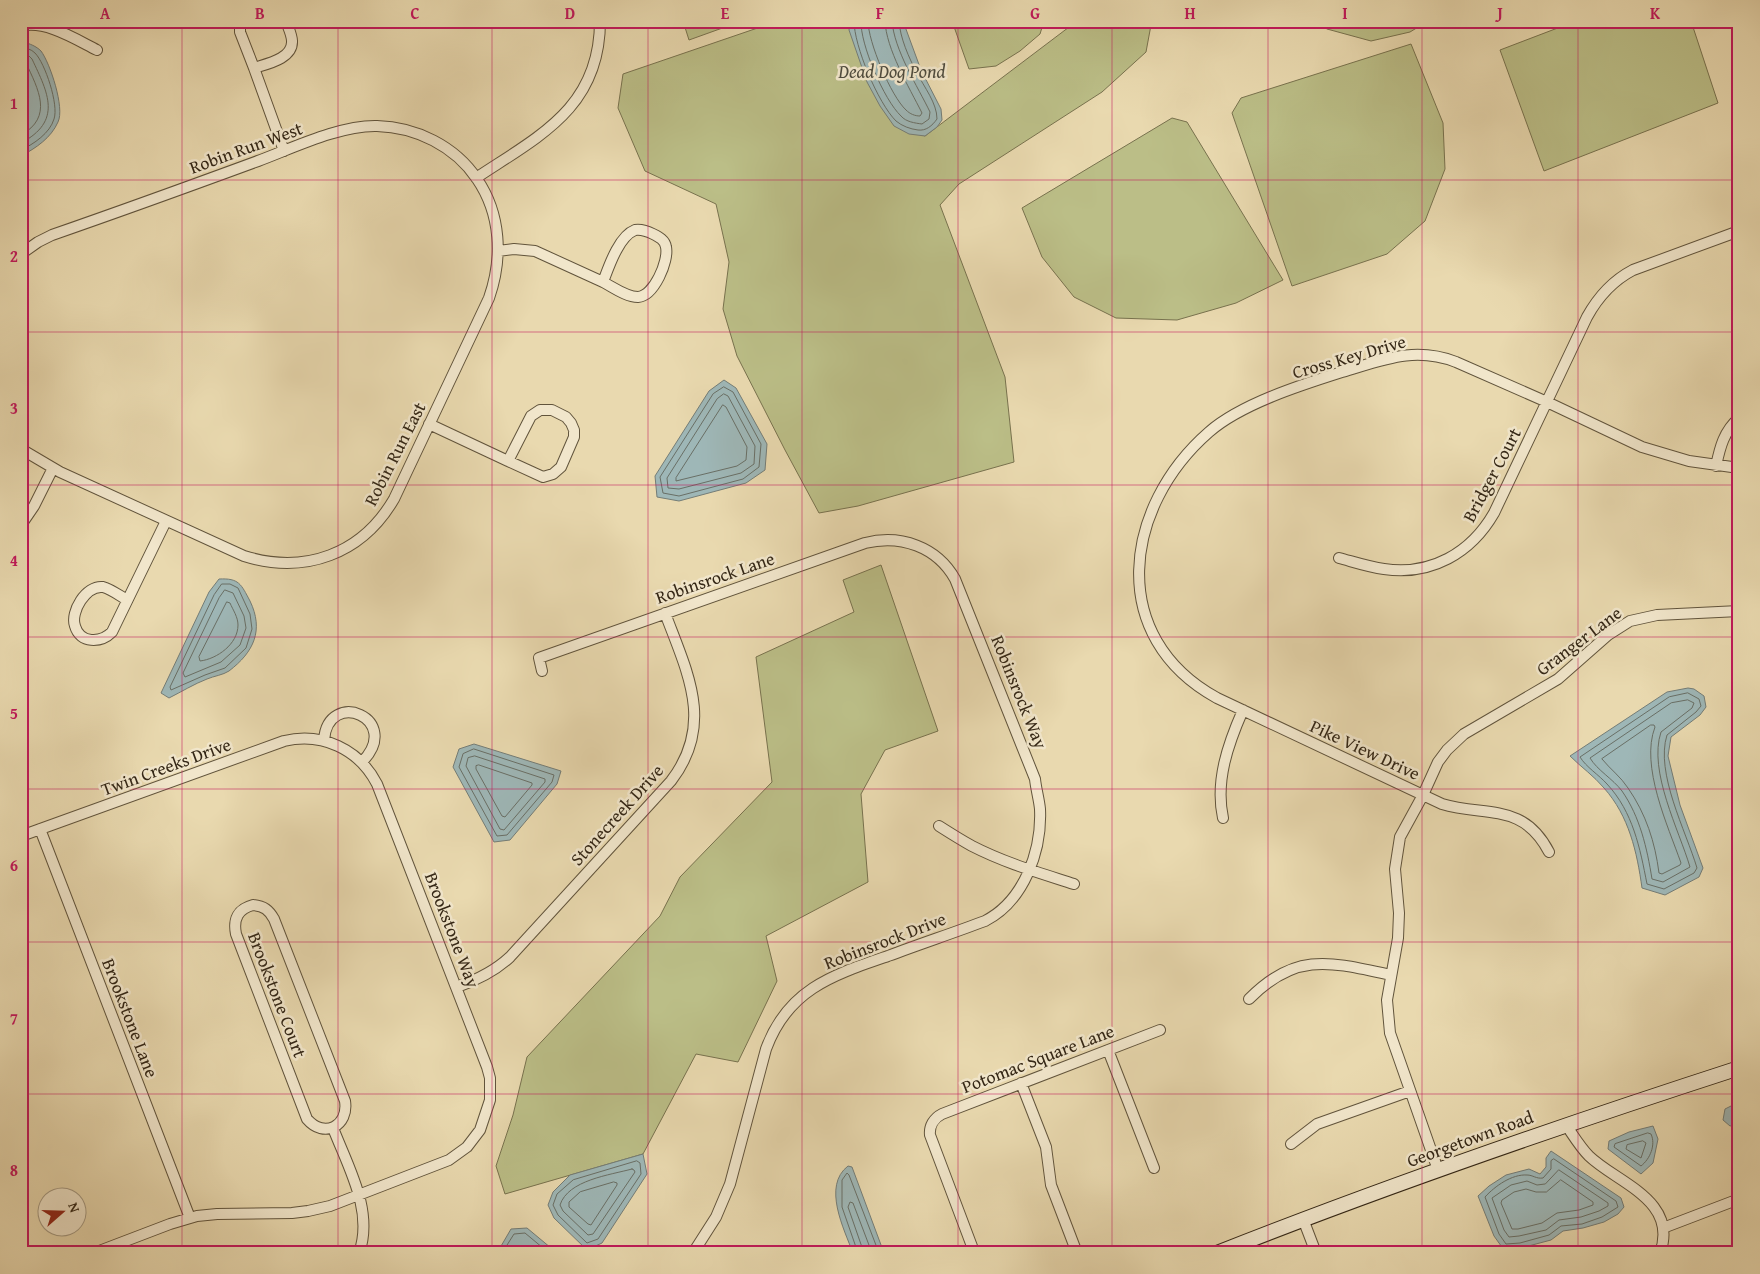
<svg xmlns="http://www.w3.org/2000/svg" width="1760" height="1274" font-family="'Gentium Book Plus',serif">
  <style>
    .green { fill: #bbbe87; stroke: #78724e }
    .water { fill: #9eb7b7; stroke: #747d77 }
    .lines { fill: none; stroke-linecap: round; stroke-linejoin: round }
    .shore { stroke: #696f66; stroke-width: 1 }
    .minor-casing { stroke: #61543c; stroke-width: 12 }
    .secondary-casing { stroke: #342716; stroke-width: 16 }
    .minor { stroke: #f1e6cb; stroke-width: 10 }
    .secondary { stroke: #f1e6cb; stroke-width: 14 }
    .grid { fill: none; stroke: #c2185b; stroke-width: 1; stroke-opacity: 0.55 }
    .labels { text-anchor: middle; stroke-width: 5; stroke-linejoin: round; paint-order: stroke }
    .street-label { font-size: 18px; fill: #342716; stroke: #f1e6cb }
    .water-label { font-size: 19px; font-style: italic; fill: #4e4b3e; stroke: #f1e6cb }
    .neatline { fill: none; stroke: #c2185b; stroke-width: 2 }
    .grid-label { font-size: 16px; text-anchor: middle; font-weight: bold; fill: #c2185b }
  </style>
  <rect width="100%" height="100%" fill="#e9d9af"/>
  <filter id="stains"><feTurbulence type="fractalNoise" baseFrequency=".004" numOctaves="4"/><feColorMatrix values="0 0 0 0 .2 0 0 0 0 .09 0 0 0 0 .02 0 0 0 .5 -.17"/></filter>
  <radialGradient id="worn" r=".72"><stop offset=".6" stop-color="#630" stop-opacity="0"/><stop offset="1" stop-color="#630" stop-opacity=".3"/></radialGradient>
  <path class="green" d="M683 21H726L728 26 689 40Z
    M778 21H846L894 125 925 136 1077 21H1156L1151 25 1146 52 1102 92 959 184 940 205 1005 377 1014 462 858 506 819 513 785 450 737 356 723 309 729 262 716 204 645 171 618 108 623 74Z
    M952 21H1044L1040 34 1020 51 996 66 969 69Z
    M1315 21H1428L1410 32 1371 41 1327 29Z
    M1576 21H1691L1718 103 1544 171 1500 50Z
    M1411 44 1443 123 1445 169 1425 221 1387 254 1292 286 1232 113 1241 98Z
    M1172 118 1187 122 1283 280 1236 303 1177 320 1116 318 1074 297 1042 257 1022 208Z
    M881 565 938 731 885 750 861 794 868 882 766 936 777 981 738 1062 696 1054 643 1154 505 1194 496 1166 513 1115 527 1057 660 916 680 877 772 782 756 657 854 612 843 580Z"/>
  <path class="water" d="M850 21H903L921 70 941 109 942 120 937 127 925 136 909 134 894 126 880 106 867 82 849 30Z
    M24 42C30 44 36 46 41 51 50 63 65 108 58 122 51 138 36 148 21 156V43Z
    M724 380 736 388 767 444 765 470 746 483 679 501 657 497 655 476 709 391Z
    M219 579C239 578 241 584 250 601 264 630 254 652 229 671 223 675 214 676 207 679 194 684 181 692 169 698L161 693 209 592Z
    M1688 688 1694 689 1704 696 1706 707 1700 715 1671 737 1668 756 1680 805 1703 868 1699 877 1665 895 1642 888C1637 852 1629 816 1604 788 1594 776 1581 767 1570 756L1667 692Z
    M474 744 561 771 557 784 510 840 494 842 453 767 459 749Z
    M1739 1102V1124L1730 1126 1723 1120 1725 1109Z
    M1653 1126 1658 1139 1653 1163 1641 1174 1608 1149 1609 1141 1629 1132Z
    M1551 1151 1621 1198 1624 1207 1618 1214 1604 1222 1583 1228 1563 1231 1551 1240 1521 1248 1504 1250 1494 1236 1478 1196 1489 1186 1506 1175 1529 1169 1540 1174 1546 1167V1158Z
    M643 1154 647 1174 602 1243 587 1250 554 1218 548 1205 553 1192 570 1175Z
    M848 1166 852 1167 884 1253H853C844 1229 822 1186 848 1166Z
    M527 1228 557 1253H497L511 1229Z"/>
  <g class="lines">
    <path class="shore" d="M854 21C854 46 878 103 896 121 902 126 910 129 918 130 926 131 932 126 937 119 937 103 924 87 917 73 909 58 900 38 899 21
      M861 21C860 44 884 100 901 116 906 122 915 123 922 124L929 119 930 112C918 87 894 50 892 21
      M868 21C868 42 891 96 906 110 910 114 915 116 920 116L922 113C909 87 886 49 885 21
      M21 47C26 48 31 49 35 53 45 63 59 105 54 119 50 133 34 144 21 150
      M21 54 29 56 32 59C48 93 63 121 21 143
      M21 61 26 63C38 89 54 117 21 135
      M724 387 733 392 761 444 759 467 743 479 679 496 663 493 660 477 713 394Z
      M724 394 728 396 755 446 754 464 741 473 679 489 668 488 667 478 717 399Z
      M723 405 726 407 747 447 746 460 737 466 676 481V478Z
      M222 584H230L238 588 250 614 252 629 246 648 225 668 205 675 171 690 170 687 214 595Z
      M225 590 233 593 244 616 246 628 240 645 221 662 185 677 183 673 219 598Z
      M227 602 230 603C233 610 238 617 238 625 238 644 217 659 200 661L199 657Z
      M1688 693 1699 699 1701 706 1696 712 1667 735C1655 773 1686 831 1697 868L1694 873 1664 889 1647 884C1640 848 1633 812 1607 784 1599 775 1586 767 1580 757L1669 697Z
      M1688 700 1694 703 1692 708 1661 732C1648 771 1679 830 1690 867L1663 882 1652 879C1647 848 1640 817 1622 791 1613 779 1597 770 1590 758L1671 703Z
      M1651 725H1654L1655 727C1640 766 1668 826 1681 863L1680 865 1662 874 1659 873C1655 842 1646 814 1628 788 1621 777 1610 769 1602 759Z
      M474 749 554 775 552 782 507 835 497 836 459 767 463 754Z
      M475 756 545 779V782L504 830 500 829 466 766 468 758Z
      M479 765 532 783V785L505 817 502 816 476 769V766Z
      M1648 1133 1651 1134C1656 1145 1650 1159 1641 1166L1614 1147 1615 1144Z
      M1643 1141 1646 1143 1641 1158 1626 1149 1627 1145Z
      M1554 1159 1616 1201 1618 1207 1602 1217 1582 1224 1561 1226 1549 1235 1520 1243 1506 1244 1499 1234 1485 1197C1495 1186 1512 1174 1527 1175 1533 1175 1536 1179 1543 1178L1551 1169V1161Z
      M637 1161 640 1163 641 1174 598 1239 587 1243 558 1215 553 1205 557 1194 573 1180Z
      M632 1169 634 1170 635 1172 593 1234 588 1235 563 1211 560 1205C568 1180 610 1175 632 1169Z
      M1559 1170 1608 1203V1206L1599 1211 1581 1217 1559 1220 1546 1230 1519 1236 1509 1237 1504 1230 1492 1198 1511 1185 1527 1181 1537 1185 1545 1184Z
      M1561 1180 1593 1202V1205L1579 1210 1557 1213 1542 1223 1518 1229H1512L1501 1203 1502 1200 1514 1192 1526 1189 1536 1192H1546Z
      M614 1182 617 1183V1185L591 1225 588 1224 569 1207V1202L580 1192Z
      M502 1253 514 1234 525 1233 549 1253
      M858 1253 842 1207V1180L847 1173 849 1175 879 1253
      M864 1253 848 1207 850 1202 853 1203 872 1253"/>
    <defs>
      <path id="minor" d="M240 21V32L254 68C266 64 293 59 292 41 292 35 288 27 286 21
        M21 26C46 20 75 39 97 50
        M254 68 284 151
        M476 178C539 136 600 108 600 21
        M635 230C642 229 647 231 653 234 659 237 665 240 666 247 669 261 654 296 638 297 626 297 613 287 603 282 609 266 619 236 635 230Z
        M498 251 514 249 535 251 603 282
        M21 254 38 242 52 235C121 211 190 186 258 161 293 148 340 125 377 126 416 127 455 146 477 179 501 214 503 258 489 298L394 499C362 554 305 575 244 556L60 472 21 449
        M540 410H552L566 417 571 423 574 430V437L561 467 553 474 543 477 508 461 531 416Z
        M429 424 508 461
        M1716 466C1720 447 1724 431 1739 418
        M21 525 34 506 53 468
        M1339 558C1354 562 1369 567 1384 569 1431 576 1471 553 1494 513L1587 317C1598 297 1612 281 1633 270L1739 231
        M127 600C120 596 111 589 103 587 86 585 70 612 75 626 80 644 101 643 112 632L166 521
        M542 671 539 658 865 543C901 534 937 547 955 579L1035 779C1036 789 1039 799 1040 809 1042 851 1024 901 985 921 953 933 920 944 888 956 833 975 788 989 766 1049L730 1184 716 1217 693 1253
        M324 740C328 687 404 719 362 762
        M1223 818C1215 781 1228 744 1243 710
        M939 826C950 833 961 840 972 846 1005 863 1040 873 1074 884
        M40 829 190 1218
        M21 836 284 741C322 732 359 749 377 784L487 1067 490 1078V1100L480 1130 467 1147 449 1160 330 1206 308 1211 292 1213 217 1214 197 1216 170 1224 94 1253
        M1549 852C1523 802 1486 817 1442 804L1217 698C1106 637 1123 507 1209 432 1241 404 1301 385 1342 372 1383 360 1414 346 1456 362L1547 402 1642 447 1689 461 1739 468
        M253 905C264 906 269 910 274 919L345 1101C349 1126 324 1139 307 1119L236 934C233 919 238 909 253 905Z
        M457 987C477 980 494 972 510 957L671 781C715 724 687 672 665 613
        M1249 999C1296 951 1331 962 1391 975
        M1108 1050 1154 1168
        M1021 1083 1046 1147 1051 1185 1077 1253
        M1566 1125C1573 1135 1580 1147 1589 1156 1617 1183 1679 1200 1660 1253
        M333 1128C348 1167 374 1211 359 1253
        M1291 1144 1317 1124 1410 1091
        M1438 1170 1390 1033 1387 1000 1398 938 1399 913 1395 869 1400 837 1423 795 1438 762 1447 750 1464 734 1558 679 1608 635 1630 621 1657 615 1739 611
        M1303 1219 1316 1253
        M1663 1228 1739 1199
        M973 1249 930 1135C929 1126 934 1118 942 1114L1160 1030"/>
      <path id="secondary" d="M1217 1253C1389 1185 1563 1125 1739 1068"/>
    </defs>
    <use href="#minor" class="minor-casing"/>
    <use href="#secondary" class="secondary-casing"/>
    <use href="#minor" class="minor"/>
    <use href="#secondary" class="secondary"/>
  </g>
  <path class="grid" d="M182 21V1253M338 21V1253M492 21V1253M648 21V1253M802 21V1253M958 21V1253M1112 21V1253M1268 21V1253M1422 21V1253M1578 21V1253M21 180H1739M21 332H1739M21 485H1739M21 637H1739M21 789H1739M21 942H1739M21 1094H1739"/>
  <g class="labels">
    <g class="street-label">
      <text transform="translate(246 148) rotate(-20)" y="6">Robin Run West</text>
      <text transform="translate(1349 357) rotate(-16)" y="6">Cross Key Drive</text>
      <text transform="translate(395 454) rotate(-63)" y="6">Robin Run East</text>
      <text transform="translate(1492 475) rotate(-62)" y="6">Bridger Court</text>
      <text transform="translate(715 578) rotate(-19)" y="6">Robinsrock Lane</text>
      <text transform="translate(1579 641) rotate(-37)" y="6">Granger Lane</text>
      <text transform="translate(1019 692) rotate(68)" y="6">Robinsrock Way</text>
      <text transform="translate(1365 750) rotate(25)" y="6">Pike View Drive</text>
      <text transform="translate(166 767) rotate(-20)" y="6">Twin Creeks Drive</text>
      <text transform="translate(617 815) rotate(-48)" y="6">Stonecreek Drive</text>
      <text transform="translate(452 930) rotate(69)" y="6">Brookstone Way</text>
      <text transform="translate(885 941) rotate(-21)" y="6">Robinsrock Drive</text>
      <text transform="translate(277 995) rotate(69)" y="6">Brookstone Court</text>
      <text transform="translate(130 1018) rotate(69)" y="6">Brookstone Lane</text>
      <text transform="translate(1038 1059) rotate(-21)" y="6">Potomac Square Lane</text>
      <text transform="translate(1470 1139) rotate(-20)" y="6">Georgetown Road</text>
    </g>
    <g class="water-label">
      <text x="892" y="78">Dead Dog Pond</text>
    </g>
  </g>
  <rect width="1760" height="1274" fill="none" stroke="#e9d9af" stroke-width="55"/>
  <g transform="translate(62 1212) rotate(70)"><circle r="24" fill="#f1e6cb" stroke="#a59a83"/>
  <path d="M0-4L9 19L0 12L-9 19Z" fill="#8f2418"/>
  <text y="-8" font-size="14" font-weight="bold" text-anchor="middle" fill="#342716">N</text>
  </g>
  <rect x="28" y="28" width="1704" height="1218" class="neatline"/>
  <g class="grid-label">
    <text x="105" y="19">A</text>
    <text x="260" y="19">B</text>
    <text x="415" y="19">C</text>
    <text x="570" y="19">D</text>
    <text x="725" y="19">E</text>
    <text x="880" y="19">F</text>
    <text x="1035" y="19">G</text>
    <text x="1190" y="19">H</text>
    <text x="1345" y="19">I</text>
    <text x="1500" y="19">J</text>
    <text x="1655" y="19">K</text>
    <text x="14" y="109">1</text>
    <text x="14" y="262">2</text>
    <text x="14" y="414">3</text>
    <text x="14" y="566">4</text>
    <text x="14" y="719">5</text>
    <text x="14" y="871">6</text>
    <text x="14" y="1024">7</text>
    <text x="14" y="1176">8</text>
  </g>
  <rect width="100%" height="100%" filter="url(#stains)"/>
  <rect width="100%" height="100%" fill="url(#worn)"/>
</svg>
